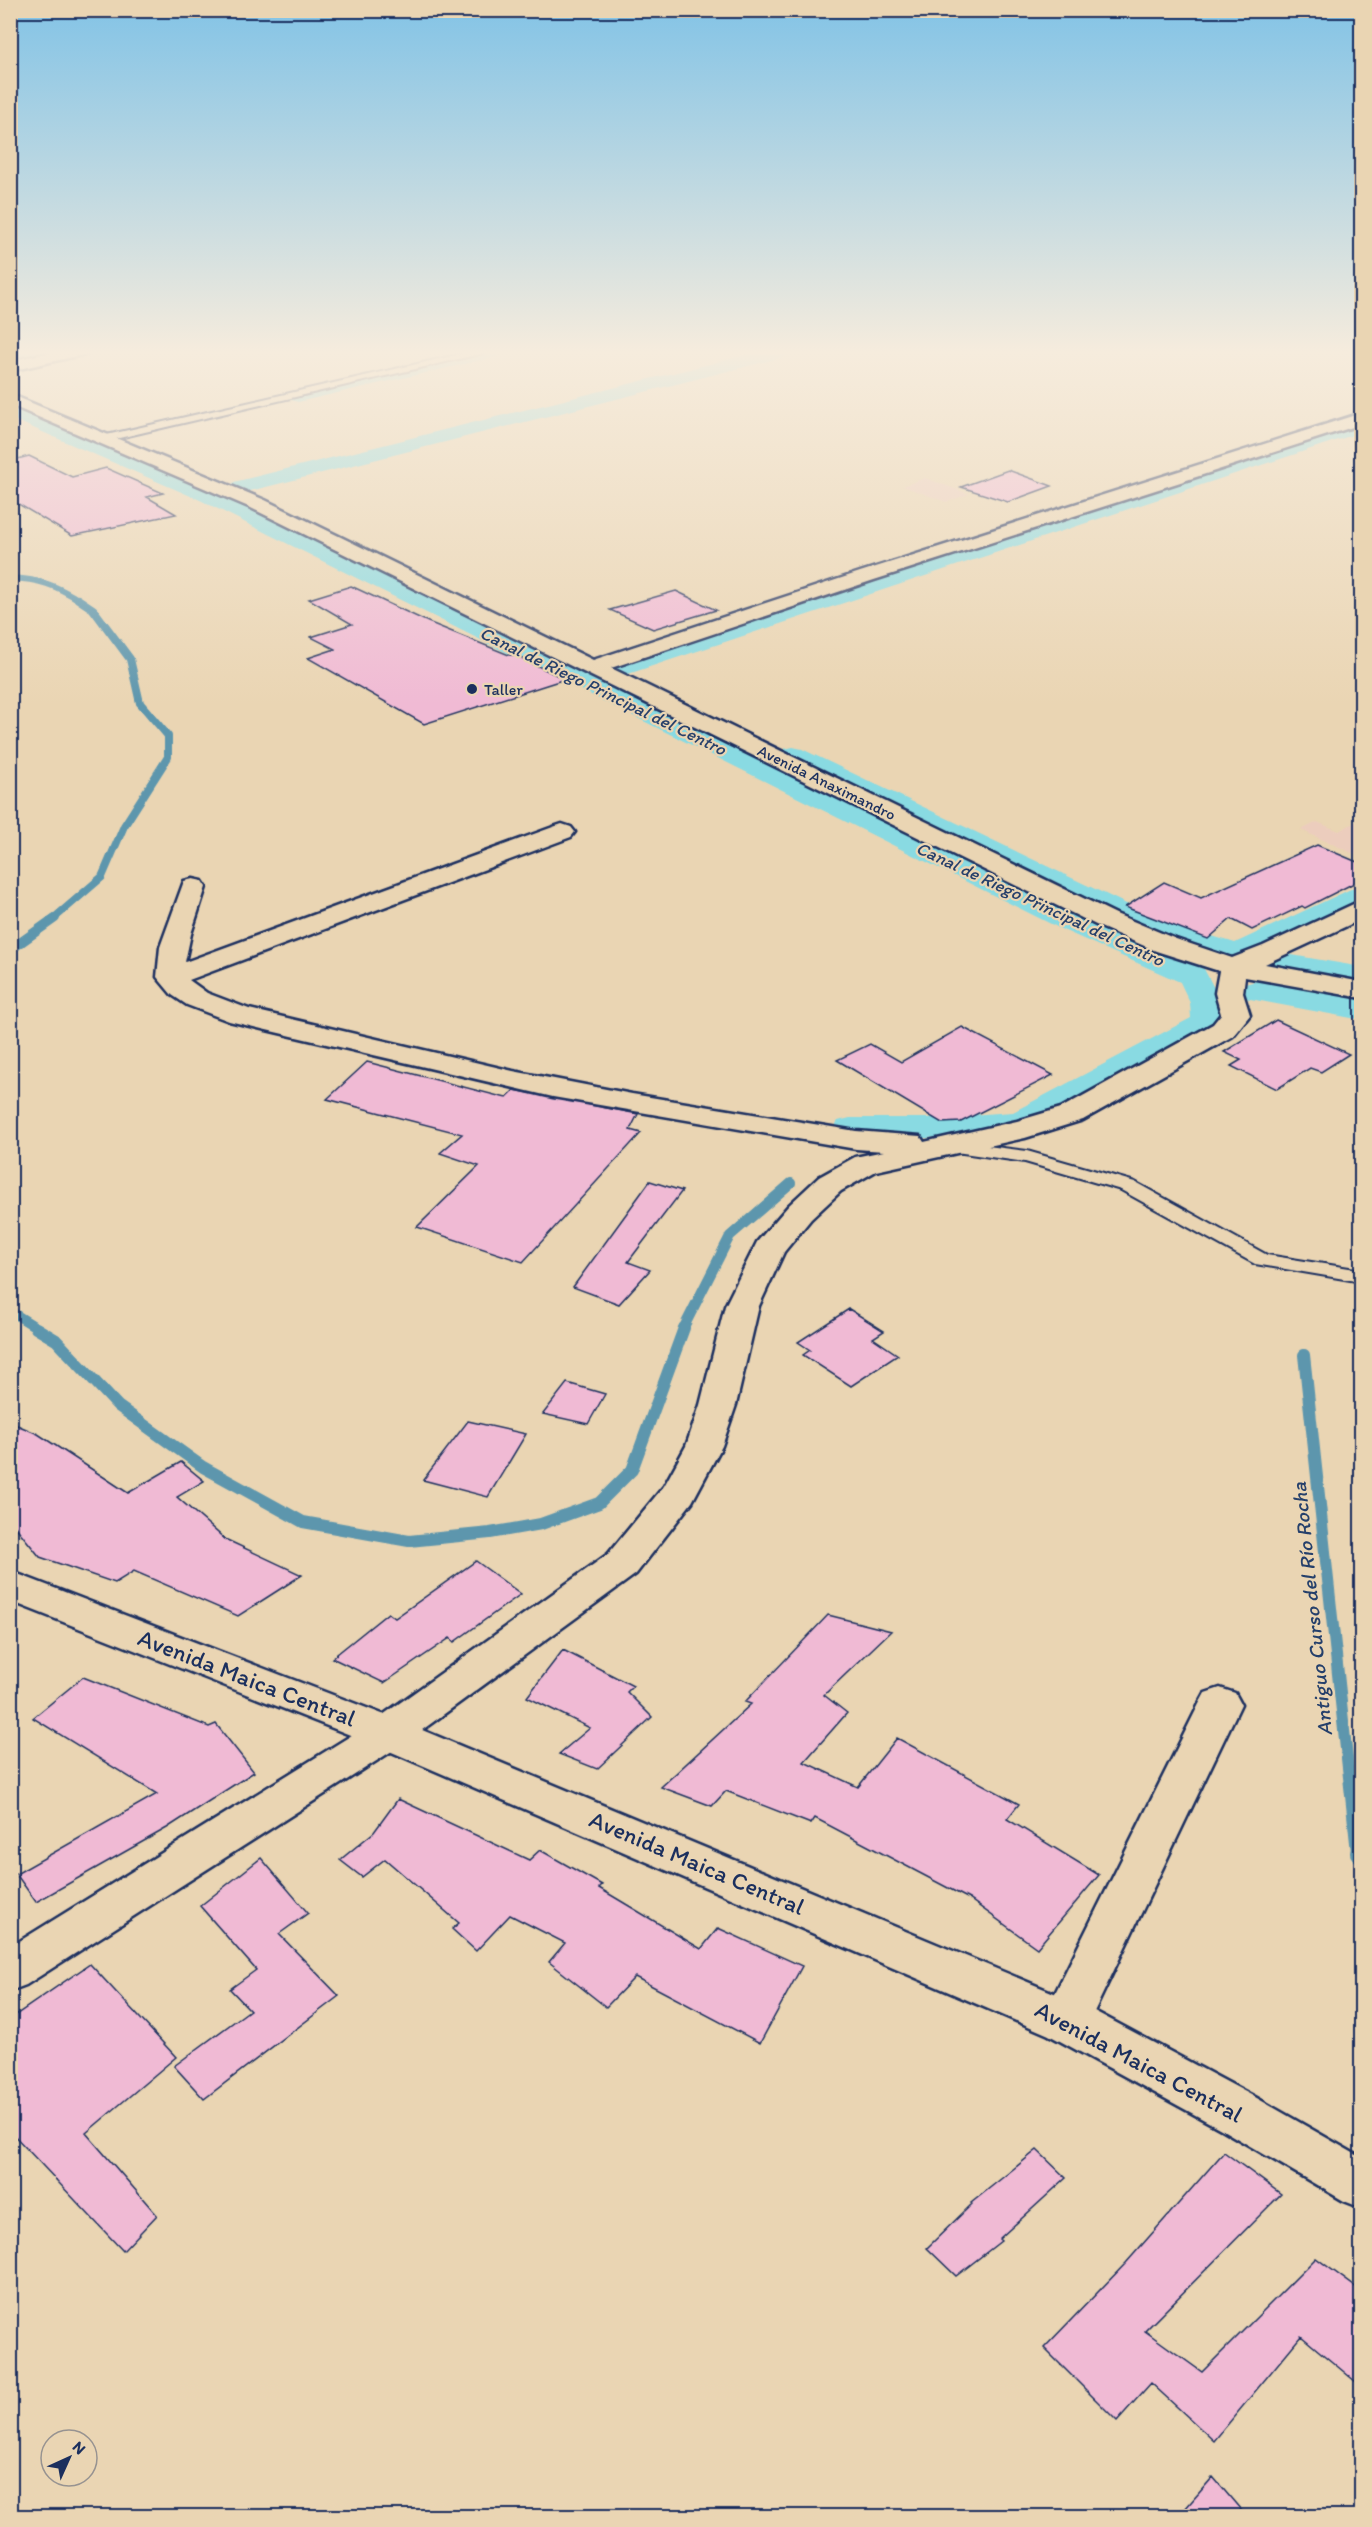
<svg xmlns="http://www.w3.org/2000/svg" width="1372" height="2527" font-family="Itim,sans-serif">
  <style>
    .built { fill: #eccdbd }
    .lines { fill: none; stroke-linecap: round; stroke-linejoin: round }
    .stream-far4 { stroke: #5d96ad; stroke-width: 6 }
    .stream-far3 { stroke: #5d96ad; stroke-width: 8 }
    .stream-far2 { stroke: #5d96ad; stroke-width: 10 }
    .stream-far1 { stroke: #5d96ad; stroke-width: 12 }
    .stream { stroke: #5d96ad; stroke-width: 16 }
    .canal { fill: #89dae2; fill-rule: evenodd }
    .building { fill: #f0bad4; stroke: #1b2f5e; stroke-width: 1.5 }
    .lane-casing { stroke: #1b2f5e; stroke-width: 4 }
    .street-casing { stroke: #1b2f5e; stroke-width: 5 }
    .secondary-casing { stroke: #1b2f5e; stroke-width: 5 }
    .lane { fill: #ead5b3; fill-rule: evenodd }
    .street { fill: #ead5b3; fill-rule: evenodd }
    .secondary { fill: #ead5b3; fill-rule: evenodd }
    .poi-dot { fill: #1b2f5e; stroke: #ead5b3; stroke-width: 2 }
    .labels { text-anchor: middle; stroke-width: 4.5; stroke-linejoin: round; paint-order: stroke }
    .far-poi-label { font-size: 16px; fill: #1b2f5e; stroke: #ead5b3; text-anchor: start }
    .far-street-label { font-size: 16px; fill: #1b2f5e; stroke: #ead5b3 }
    .far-water-label { font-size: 18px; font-style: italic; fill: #26406b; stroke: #ead5b3 }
    .water-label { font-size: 21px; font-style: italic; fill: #26406b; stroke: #ead5b3 }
    .near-street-label { font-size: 24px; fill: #1b2f5e; stroke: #ead5b3 }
  </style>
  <rect width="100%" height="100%" fill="#ead5b3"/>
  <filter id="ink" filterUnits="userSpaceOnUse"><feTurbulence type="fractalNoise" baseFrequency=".0167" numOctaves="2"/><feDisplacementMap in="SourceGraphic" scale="12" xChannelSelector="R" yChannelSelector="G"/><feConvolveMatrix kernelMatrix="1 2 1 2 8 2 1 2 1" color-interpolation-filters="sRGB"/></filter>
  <g filter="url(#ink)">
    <path class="built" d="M925 478 969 494 946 502 903 486Z
      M1361 819V857L1301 830 1317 822 1339 831Z"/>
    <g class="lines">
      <path class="stream-far4" d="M10 578C39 579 56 585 81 601"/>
      <path class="stream-far3" d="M52 920 102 877 124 826 168 757V736L140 703 130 659 93 609 78 599"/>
      <path class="stream-far2" d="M10 950 55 918
        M10 1311 39 1329
        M683 1329 730 1236 791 1183"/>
      <path class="stream-far1" d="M36 1328 56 1340 118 1406 203 1467 303 1522 409 1541 490 1533 541 1524 599 1503 632 1470 684 1328
        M1304 1355 1357 1852 1359 1854"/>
      <path class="stream" d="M1358 1853 1362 1857"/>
      <path class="canal" d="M26 351H64L62 355 10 365V354Z
        M470 351H504L502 355 495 357 298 402 291 400 288 396 291 392 298 390Z
        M762 351H794L792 355 242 493 234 492 231 487 234 482Z
        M10 405 216 490 1085 918 1204 969 1222 1003 1224 1022 1219 1029 1032 1129 1020 1132 927 1138H850L838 1135 833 1128 838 1121 850 1118H927L1013 1112 1191 1018 1190 1003 1180 982 1063 930 200 500 10 418Z
        M1362 419V432L625 675 616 678 607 675 603 670 607 665Z
        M793 747 802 749 1162 921 1235 943 1351 889 1362 886V907L1251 961 1240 963 1229 961 1140 933 784 761 780 755 784 749Z
        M1286 954 1362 967V986L1275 970 1270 963 1275 956Z
        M1256 981 1362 1000V1020L1245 998 1240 991 1245 984Z"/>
    </g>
    <path class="building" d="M29 456 72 477 106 468 163 493 147 497 176 514 72 536 10 499V461Z
      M1008 470 1052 486 1008 502 961 487Z
      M351 586 428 622 509 655H515L565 679 424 724 308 658 335 649 311 637 352 624 309 599Z
      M676 591 716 610 653 629 610 610Z
      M1317 845 1362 864V879L1305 908 1302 906 1252 930 1231 919 1208 939 1125 907 1164 882 1201 898Z
      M1276 1020 1349 1054 1321 1072 1310 1068 1277 1089 1231 1066 1241 1060 1224 1052Z
      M962 1027 1053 1075 961 1122 942 1123 837 1060 870 1044 901 1062Z
      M367 1062 506 1098 514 1090 638 1114 630 1130 641 1133 523 1262 417 1227 479 1166 440 1153 462 1134 327 1099Z
      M650 1181 682 1191 628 1262 650 1270 619 1304 573 1287Z
      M849 1309 884 1331 873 1338 898 1355 851 1386 803 1355 810 1350 798 1342Z
      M567 1383 605 1394 588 1424 543 1414Z
      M468 1421 526 1434 488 1497 423 1480Z
      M10 1422 38 1434 128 1493 181 1462 204 1481 177 1497 225 1539 302 1575 238 1616 134 1571 115 1583 40 1557 10 1520Z
      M476 1561 521 1594 454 1642 450 1638 384 1683 332 1658 388 1613 395 1618Z
      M828 1615 891 1631 824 1695 847 1713 804 1762 858 1787 897 1738 1019 1804 1007 1819 1099 1875 1037 1948 969 1899 815 1818 811 1824 726 1791 712 1806 661 1787 751 1704 745 1702Z
      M563 1650 633 1686 627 1692 652 1717 597 1769 559 1754 590 1728 527 1697Z
      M83 1677 209 1727 216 1724 254 1772 167 1828 36 1902 16 1874 157 1794 33 1718Z
      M398 1799 529 1860 540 1850 602 1885 599 1888 701 1949 718 1928 802 1966 760 2043 635 1977 606 2007 549 1962 565 1943 510 1915 476 1951 452 1929 459 1923 385 1859 362 1877 340 1860 374 1832Z
      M261 1858 308 1913 279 1934 339 1996 204 2099 174 2066 250 2010 230 1989 256 1970 200 1906Z
      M90 1964 176 2057 86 2133 157 2215 123 2251 10 2131V2019Z
      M1037 2150 1066 2178 999 2239 1001 2241 956 2276 927 2248 972 2204 971 2203Z
      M1224 2152 1281 2194 1145 2331 1202 2372 1316 2258 1362 2292V2387L1301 2336 1214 2441 1151 2383 1117 2421 1044 2348 1126 2263Z
      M1213 2477 1247 2517H1178Z"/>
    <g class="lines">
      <defs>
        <path id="lane" d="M474 351H493L102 442 97 439 102 436Z
          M948 1141 1027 1151 1135 1182 1267 1255 1362 1270V1282L1255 1264 1121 1190 1025 1162 942 1150 939 1146 942 1142Z"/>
        <path id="street" d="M56 351H88L86 354 10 371V361Z
          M10 394 265 500 593 660 860 572 1362 413V424L874 580 611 668 1116 914 1176 939 1232 958 1263 946 1362 900V919L1265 964 1362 982V998L1245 977 1243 993 1250 1015 1233 1036 1083 1120 1025 1138 876 1171 841 1191 811 1219 784 1252 759 1306 736 1405 722 1446 692 1502 636 1574 403 1744 26 1985 10 1991V1947L373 1722 608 1554 664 1486 686 1446 700 1405 725 1306 757 1242 789 1205 819 1177 855 1157 884 1151 856 1149 553 1097 262 1029 229 1021 187 1005 172 995 157 977 160 947 184 881 193 879 202 881 206 887 191 934 185 962 553 827 562 824 571 827 575 832 571 837 189 980 207 993 249 1009 513 1071 632 1094 856 1131 920 1136 924 1142 1017 1121 1061 1108 1213 1024 1221 1014 1215 993 1219 971 1156 951 1098 926 251 508 10 405Z
          M1220 1688 1235 1693 1241 1704 1083 2035 1066 2041 1049 2035 1043 2020 1049 2005 1199 1704 1205 1693Z"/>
        <path id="secondary" d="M10 1571 403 1722 1083 2005 1255 2097 1362 2158V2208L1344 2201 1221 2129 1049 2035 373 1744 10 1601Z"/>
      </defs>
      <use href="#lane" class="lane-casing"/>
      <use href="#street" class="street-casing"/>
      <use href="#secondary" class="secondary-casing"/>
      <use href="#lane" class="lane"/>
      <use href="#street" class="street"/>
      <use href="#secondary" class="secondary"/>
    </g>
  </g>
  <linearGradient id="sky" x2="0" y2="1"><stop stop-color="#82c3e6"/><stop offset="0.5" stop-color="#f6ecdd"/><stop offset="1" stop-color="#f6ecdd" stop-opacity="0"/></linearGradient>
  <rect width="1372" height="705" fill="url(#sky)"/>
  <circle class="poi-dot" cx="472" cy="689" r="6"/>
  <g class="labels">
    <g class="far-poi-label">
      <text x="484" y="695">Taller</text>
    </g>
    <g class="far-street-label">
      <text transform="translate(827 782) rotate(26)" y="6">Avenida Anaximandro</text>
    </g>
    <g class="far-water-label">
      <text transform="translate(603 691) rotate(26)" y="6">Canal de Riego Principal del Centro</text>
      <text transform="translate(1040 904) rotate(25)" y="6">Canal de Riego Principal del Centro</text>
    </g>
    <g class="water-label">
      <text transform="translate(1312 1609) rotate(-96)" y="7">Antiguo Curso del Río Rocha</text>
    </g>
    <g class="near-street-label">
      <text transform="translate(247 1678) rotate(21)" y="8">Avenida Maica Central</text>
      <text transform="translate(697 1863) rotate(23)" y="8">Avenida Maica Central</text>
      <text transform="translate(1139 2062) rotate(28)" y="8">Avenida Maica Central</text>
    </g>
  </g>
  <rect width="1372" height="2527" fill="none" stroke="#ead5b3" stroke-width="36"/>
  <rect x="18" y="18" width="1336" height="2491" fill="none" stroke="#1b2f5e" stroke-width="2" filter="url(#ink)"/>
  <g transform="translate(69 2458) rotate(45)"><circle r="28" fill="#ead5b3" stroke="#979391" stroke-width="1.5"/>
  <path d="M0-4.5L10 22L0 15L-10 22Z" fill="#1b2f5e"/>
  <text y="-9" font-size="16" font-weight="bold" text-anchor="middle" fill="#1b2f5e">N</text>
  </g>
</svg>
